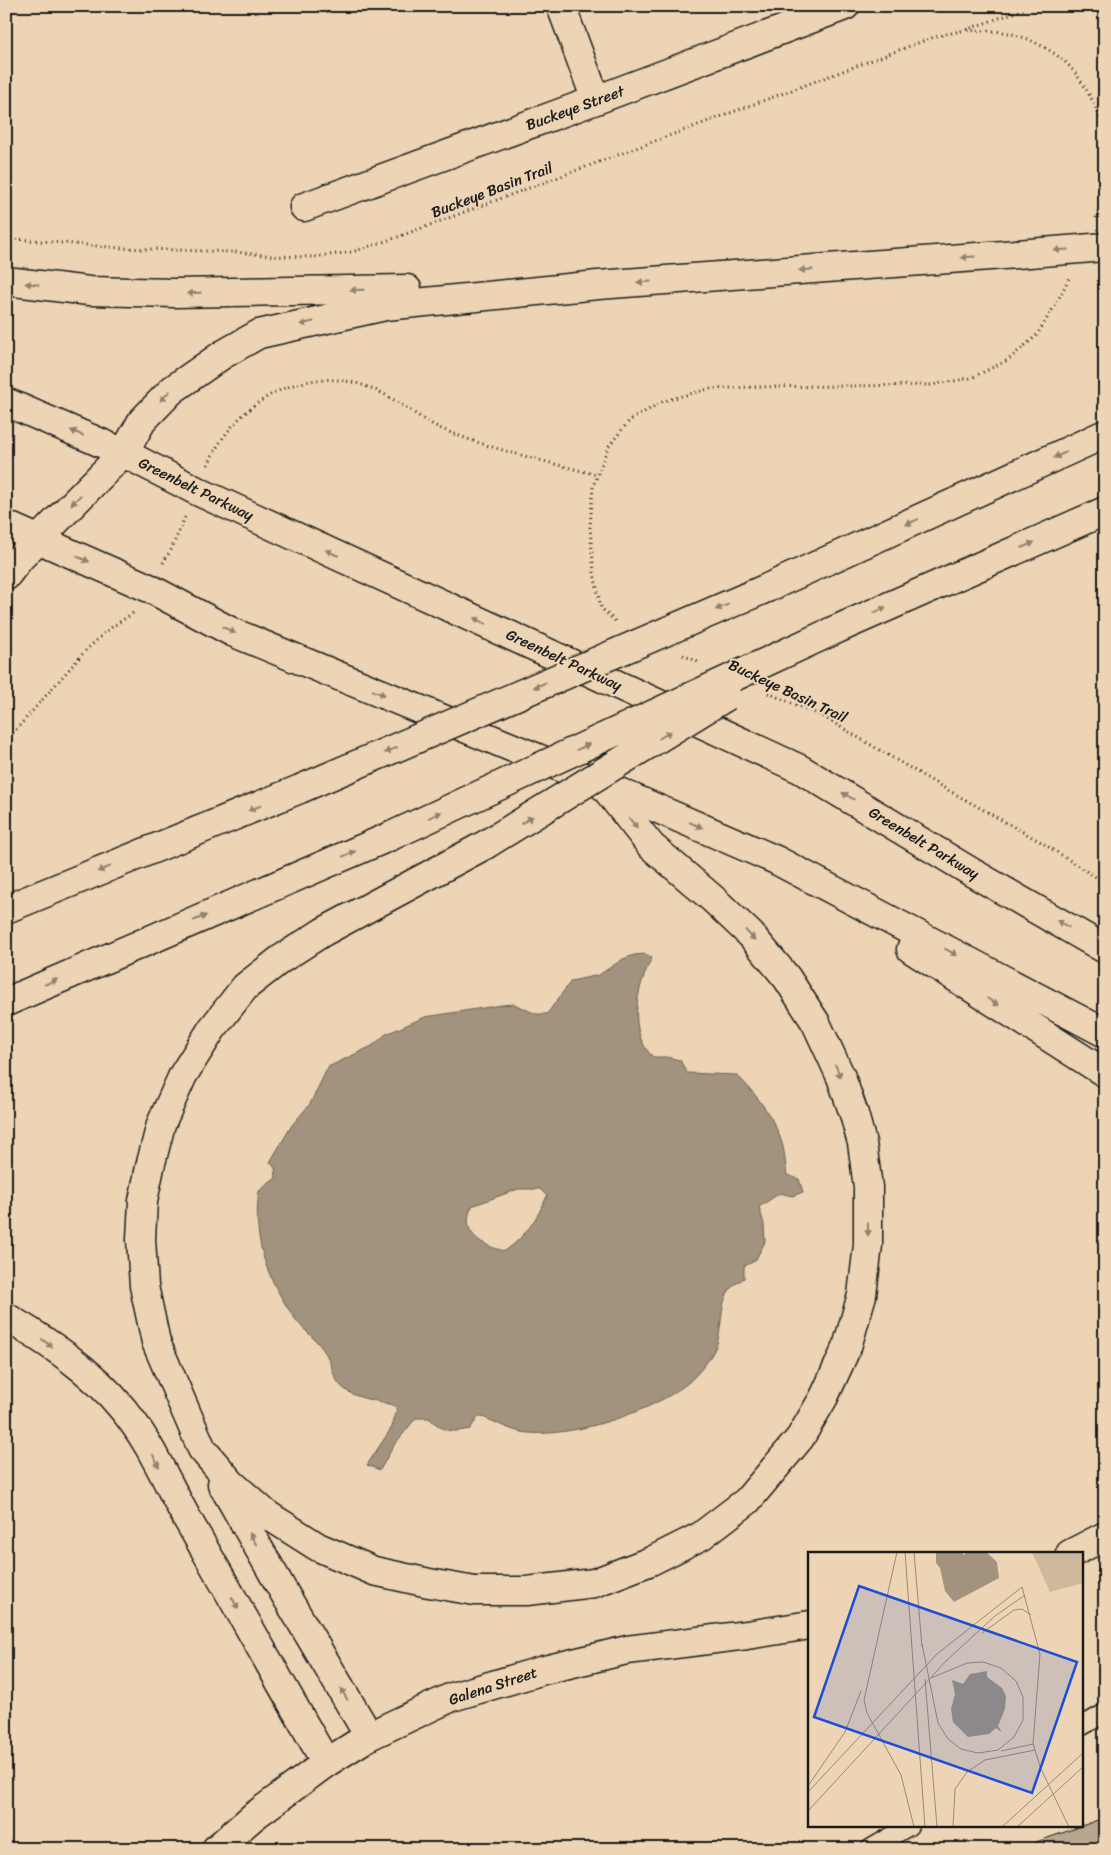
<svg xmlns="http://www.w3.org/2000/svg" width="1111" height="1855" font-family="Sriracha,sans-serif">
  <style>
    .water { fill: #a2927e; stroke: #6c6357; fill-rule: evenodd }
    .building { fill: #b8a68f; stroke: #1c1c1c }
    .lines { fill: none; stroke-linecap: round; stroke-linejoin: round }
    .service-casing { stroke: #1c1c1c; stroke-width: 21 }
    .minor-casing { stroke: #1c1c1c; stroke-width: 31 }
    .secondary-casing { stroke: #1c1c1c; stroke-width: 31 }
    .primary-casing { stroke: #1c1c1c; stroke-width: 31 }
    .motorway-casing { stroke: #1c1c1c; stroke-width: 31 }
    .path { stroke: #1c1c1c; stroke-width: 3; stroke-dasharray: 1 4; stroke-linecap: butt }
    .service { stroke: #ecd4b4; stroke-width: 18 }
    .minor { stroke: #ecd4b4; stroke-width: 28 }
    .secondary { stroke: #ecd4b4; stroke-width: 28 }
    .primary { stroke: #ecd4b4; stroke-width: 28 }
    .motorway { stroke: #ecd4b4; stroke-width: 28 }
    .motorway-bridge-casing { stroke: #1c1c1c; stroke-width: 31; stroke-linecap: butt }
    .motorway-bridge { stroke: #ecd4b4; stroke-width: 28 }
    .oneway { fill: #8e8170 }
    .labels { text-anchor: middle; stroke-width: 4; stroke-linejoin: round; paint-order: stroke }
    .street-label { font-size: 15px; fill: #1c1c1c; stroke: #ecd4b4 }
    .inset-road { fill: none; stroke: #998a77; stroke-width: 1 }
    .view { fill: #1d4ed8; fill-opacity: 0.15; stroke: #1d4ed8; stroke-width: 2.5 }
    .inset-edge { fill: none; stroke: #1c1c1c; stroke-width: 2.5 }
  </style>
  <rect width="100%" height="100%" fill="#ecd4b4"/>
  <filter id="ink" filterUnits="userSpaceOnUse"><feTurbulence type="fractalNoise" baseFrequency=".02" numOctaves="2"/><feDisplacementMap in="SourceGraphic" scale="10" xChannelSelector="R" yChannelSelector="G"/><feConvolveMatrix kernelMatrix="1 2 1 2 8 2 1 2 1" color-interpolation-filters="sRGB"/></filter>
  <g filter="url(#ink)">
    <path class="water" d="M646 954 652 958C636 988 627 1032 653 1057H667L680 1060 687 1073 737 1075C755 1093 773 1116 781 1140 785 1151 785 1164 787 1175L799 1179 803 1192 792 1196 780 1193 759 1207 764 1224 765 1242 755 1261 744 1266V1278C740 1281 735 1284 732 1287 717 1303 725 1333 713 1352 708 1362 698 1374 689 1382 655 1411 574 1437 529 1433 510 1432 496 1421 479 1416L470 1429C450 1433 444 1432 429 1418H416L394 1445 380 1470 367 1465 392 1427 397 1407C379 1399 358 1401 343 1388 332 1378 333 1366 326 1354 318 1340 305 1332 296 1320 267 1280 252 1240 259 1191L276 1178 275 1168 270 1162 292 1125 310 1104 328 1067 372 1046 386 1034 425 1017 502 1005 514 1004 536 1014H547L571 981 599 975 623 959 634 955ZM518 1189H540L547 1196C537 1219 526 1236 505 1251 482 1246 459 1233 472 1206Z"/>
    <path class="building" d="M1105 1817V1849H1016L1082 1826Z"/>
    <g class="lines">
      <defs>
        <path id="service" d="M1082 1726 1105 1713
          M870 1849 909 1826"/>
        <path id="minor" d="M561 6 596 100
          M304 207 596 100 845 6"/>
        <path id="secondary" d="M216 1849 254 1816 326 1763"/>
        <path id="primary" d="M6 402 122 452 197 491 800 769 973 873 1105 949
          M6 525 149 588 232 632 603 785 776 860 1105 1033
          M911 949 1105 1073
          M1070 1554 1105 1536
          M326 1763 369 1736 452 1697 544 1670 627 1650 747 1635 810 1625"/>
        <path id="motorway" d="M6 281 89 291 175 293 407 289
          M6 576 19 559 125 451 142 421 172 390 222 355 259 334 385 306 598 285 1017 254
          M767 588 1105 434
          M835 630 1105 511
          M485 845 323 932 281 959 245 987 212 1029 183 1075 161 1124 150 1167 143 1201 141 1239 144 1286 156 1342 202 1449 231 1483 266 1514 318 1547 374 1571 429 1583 475 1591H527L594 1583 651 1561 701 1536 747 1501 800 1438 824 1397 847 1347 862 1295 868 1245V1187L862 1143 854 1114 841 1077 816 1023 787 978 751 935 713 899 651 846 603 785
          M6 909 300 789
          M6 1002 391 836
          M6 1317C48 1342 91 1370 122 1408 151 1442 167 1484 189 1522 235 1602 280 1682 326 1763
          M222 1484 286 1596 369 1736"/>
      </defs>
      <use href="#service" class="service-casing"/>
      <use href="#minor" class="minor-casing"/>
      <use href="#secondary" class="secondary-casing"/>
      <use href="#primary" class="primary-casing"/>
      <use href="#motorway" class="motorway-casing"/>
      <path class="path" d="M1033 6 965 30C979 31 995 30 1008 33 1027 37 1048 48 1063 60 1081 75 1102 114 1105 137
        M1096 218 1103 198 1105 185
        M6 238 120 248 235 252 274 256 313 257 352 252 395 238 934 37 965 30
        M208 465C235 401 308 359 375 390 399 400 420 420 444 430 493 450 545 461 597 475
        M163 563 171 550 185 517
        M615 621 601 608 594 573 590 528 593 487 608 447 630 420 664 401 708 389 753 387 931 385 971 378 1008 360 1037 335 1057 302 1069 278
        M683 655 698 662
        M768 693 822 716 937 784 1041 842 1105 883
        M6 741 86 650 109 629 133 613"/>
      <use href="#service" class="service"/>
      <use href="#minor" class="minor"/>
      <use href="#secondary" class="secondary"/>
      <use href="#primary" class="primary"/>
      <use href="#motorway" class="motorway"/>
      <defs>
        <path id="motorway-bridge" d="M1017 254 1105 247
          M300 789 767 588
          M391 836 835 630
          M485 845 727 696"/>
      </defs>
      <use href="#motorway-bridge" class="motorway-bridge-casing"/>
      <use href="#motorway-bridge" class="motorway-bridge"/>
    </g>
    <defs><path id="oneway-solid" d="M-6-.8H1V-3.2L6.5 0L1 3.2V.8H-6Z" transform="scale(1.25)"/></defs>
    <g class="oneway">
      <use href="#oneway-solid" transform="translate(1061 250) rotate(176)"/>
      <use href="#oneway-solid" transform="translate(968 257) rotate(176)"/>
      <use href="#oneway-solid" transform="translate(806 270) rotate(176)"/>
      <use href="#oneway-solid" transform="translate(644 282) rotate(176)"/>
      <use href="#oneway-solid" transform="translate(32 284) rotate(-174)"/>
      <use href="#oneway-solid" transform="translate(357 290) rotate(179)"/>
      <use href="#oneway-solid" transform="translate(194 293) rotate(179)"/>
      <use href="#oneway-solid" transform="translate(307 323) rotate(167)"/>
      <use href="#oneway-solid" transform="translate(165 396) rotate(134)"/>
      <use href="#oneway-solid" transform="translate(77 433) rotate(-157)"/>
      <use href="#oneway-solid" transform="translate(1060 455) rotate(156)"/>
      <use href="#oneway-solid" transform="translate(76 500) rotate(134)"/>
      <use href="#oneway-solid" transform="translate(912 522) rotate(156)"/>
      <use href="#oneway-solid" transform="translate(1028 545) rotate(-24)"/>
      <use href="#oneway-solid" transform="translate(332 553) rotate(-155)"/>
      <use href="#oneway-solid" transform="translate(83 559) rotate(23)"/>
      <use href="#oneway-solid" transform="translate(722 607) rotate(157)"/>
      <use href="#oneway-solid" transform="translate(880 610) rotate(-24)"/>
      <use href="#oneway-solid" transform="translate(480 621) rotate(-155)"/>
      <use href="#oneway-solid" transform="translate(229 630) rotate(27)"/>
      <use href="#oneway-solid" transform="translate(540 685) rotate(157)"/>
      <use href="#oneway-solid" transform="translate(379 693) rotate(22)"/>
      <use href="#oneway-solid" transform="translate(665 735) rotate(-32)"/>
      <use href="#oneway-solid" transform="translate(583 747) rotate(-25)"/>
      <use href="#oneway-solid" transform="translate(391 750) rotate(157)"/>
      <use href="#oneway-solid" transform="translate(848 796) rotate(-150)"/>
      <use href="#oneway-solid" transform="translate(255 808) rotate(158)"/>
      <use href="#oneway-solid" transform="translate(435 815) rotate(-25)"/>
      <use href="#oneway-solid" transform="translate(527 820) rotate(-32)"/>
      <use href="#oneway-solid" transform="translate(633 823) rotate(52)"/>
      <use href="#oneway-solid" transform="translate(696 825) rotate(23)"/>
      <use href="#oneway-solid" transform="translate(349 854) rotate(-23)"/>
      <use href="#oneway-solid" transform="translate(104 869) rotate(158)"/>
      <use href="#oneway-solid" transform="translate(200 918) rotate(-23)"/>
      <use href="#oneway-solid" transform="translate(1063 924) rotate(-150)"/>
      <use href="#oneway-solid" transform="translate(750 935) rotate(47)"/>
      <use href="#oneway-solid" transform="translate(951 952) rotate(28)"/>
      <use href="#oneway-solid" transform="translate(51 982) rotate(-23)"/>
      <use href="#oneway-solid" transform="translate(993 1002) rotate(32)"/>
      <use href="#oneway-solid" transform="translate(838 1071) rotate(66)"/>
      <use href="#oneway-solid" transform="translate(868 1229) rotate(89)"/>
      <use href="#oneway-solid" transform="translate(47 1343) rotate(37)"/>
      <use href="#oneway-solid" transform="translate(156 1461) rotate(63)"/>
      <use href="#oneway-solid" transform="translate(253 1539) rotate(-120)"/>
      <use href="#oneway-solid" transform="translate(235 1603) rotate(60)"/>
      <use href="#oneway-solid" transform="translate(344 1694) rotate(-121)"/>
    </g>
  </g>
  <g class="labels">
    <g class="street-label">
      <text transform="translate(575 108) rotate(-20)" y="5">Buckeye Street</text>
      <text transform="translate(492 190) rotate(-21)" y="5">Buckeye Basin Trail</text>
      <text transform="translate(196 489) rotate(26)" y="5">Greenbelt Parkway</text>
      <text transform="translate(564 660) rotate(25)" y="5">Greenbelt Parkway</text>
      <text transform="translate(788 691) rotate(25)" y="5">Buckeye Basin Trail</text>
      <text transform="translate(924 843) rotate(31)" y="5">Greenbelt Parkway</text>
      <text transform="translate(493 1686) rotate(-18)" y="5">Galena Street</text>
    </g>
  </g>
  <g transform="translate(808 1552)">
    <rect width="275" height="275" fill="#ecd4b4"/>
    <path d="M224 0H275V31L242 40Z" fill="#ceb99e"/>
    <path d="M128 0H154L156 3 159 0H178L189 10 191 26 146 50 137 39 132 16 128 11ZM179 119V125L194 136 198 144 197 157 190 174 194 180 188 176 181 182 160 185 145 170 143 157 147 142 144 128 155 132 162 122Z" fill="#a2927e"/>
    <path class="inset-road" d="M89 0 56 148 59 161 93 223 106 275M97 0 117 275M106 0 114 95M174 81 206 58 214 57 223 63M114 92 130 171 140 187 153 197 170 201 190 198 206 185 215 168V145L208 129 193 116 175 110 159 111 123 126M117 127 129 275M193 199 225 192M0 234 37 180 53 139M0 240 129 102 214 35 232 102 225 192 233 217 261 275M0 259 138 109 187 64 217 43M145 275 147 237 159 220 177 208 227 198M194 275 275 201M209 275 275 215"/>
    <path class="view" d="M51 34 269 110 224 241 6 165Z"/>
    <rect width="275" height="275" class="inset-edge"/>
  </g>
  <rect width="1111" height="1855" fill="none" stroke="#ecd4b4" stroke-width="25"/>
  <rect x="12" y="12" width="1086" height="1830" fill="none" stroke="#1c1c1c" stroke-width="2" filter="url(#ink)"/>
</svg>
